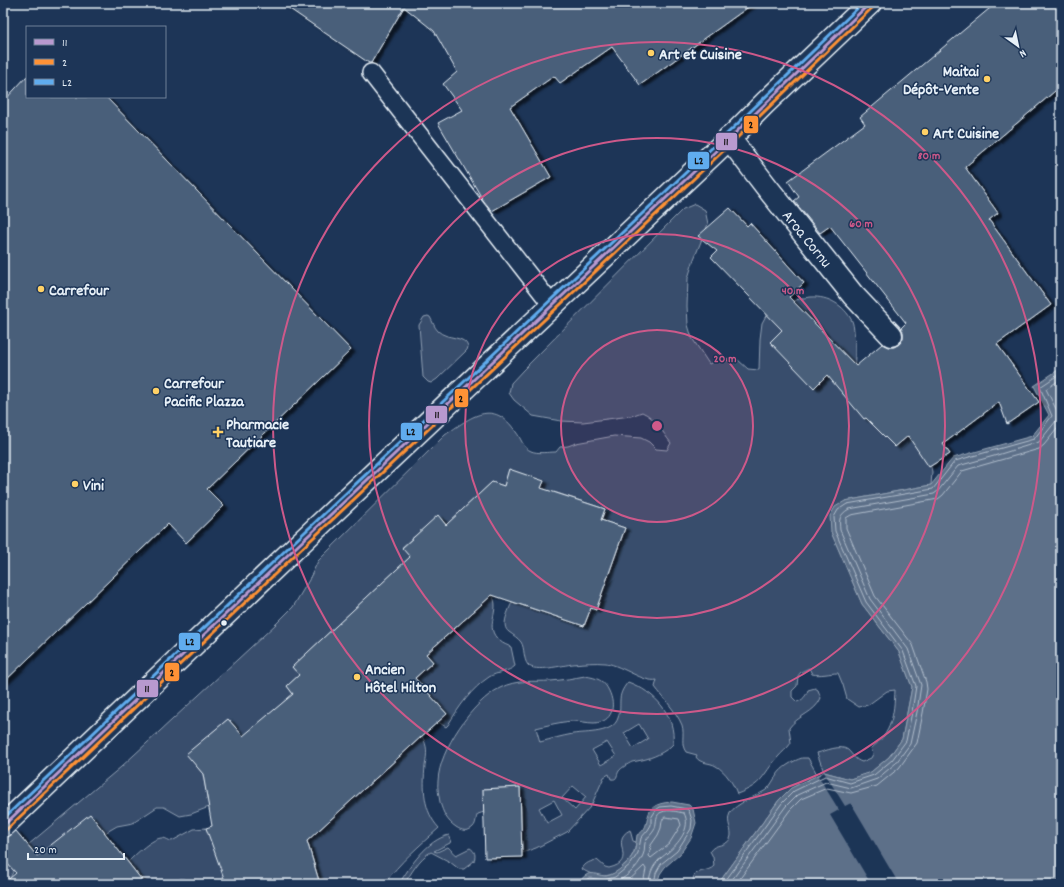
<svg xmlns="http://www.w3.org/2000/svg" width="1064" height="887" font-family="Dekko,sans-serif">
  <style>
    .green { fill: #374d6c; stroke: #909fb2; fill-rule: evenodd }
    .water { fill: #5d7089; stroke: #95a4b5 }
    .pier { fill: #1d3557 }
    .lines { fill: none; stroke-linecap: round; stroke-linejoin: round }
    .shore { stroke: #b0bdcc; stroke-width: 1 }
    .building { fill: #495e7a; stroke: #e8f1f8; filter: url(#shadow) }
    .service-casing { stroke: #e8f1f8; stroke-width: 20 }
    .minor-casing { stroke: #e8f1f8; stroke-width: 25 }
    .primary-casing { stroke: #e8f1f8; stroke-width: 25 }
    .service { stroke: #1d3557; stroke-width: 17 }
    .minor { stroke: #1d3557; stroke-width: 22 }
    .primary { stroke: #1d3557; stroke-width: 22 }
    .bus-1-casing { stroke: #1d3557; stroke-width: 6 }
    .bus-2-casing { stroke: #1d3557; stroke-width: 6 }
    .bus-3-casing { stroke: #1d3557; stroke-width: 6 }
    .bus-1 { stroke: #b899cf; stroke-width: 3 }
    .bus-2 { stroke: #ff9236; stroke-width: 3 }
    .bus-3 { stroke: #60acee; stroke-width: 3 }
    .ring { fill: none; stroke: #cd598a; stroke-width: 2 }
    .poi-dot { fill: #ffd166; stroke: #1d3557; stroke-width: 1.5 }
    .bus-dot { fill: #e8f1f8; stroke: #1d3557; stroke-width: 1.5 }
    .labels { text-anchor: middle; stroke-width: 3; stroke-linejoin: round; paint-order: stroke }
    .poi-label { font-size: 16px; font-weight: bold; fill: #e8f1f8; stroke: #1d3557; text-anchor: start }
    .street-label { font-size: 16px; fill: #e8f1f8; stroke: #1d3557 }
    .centre { fill: #cd598a; stroke: #1d3557; stroke-width: 2 }
    .ring-label { font-size: 12px; text-anchor: middle; font-weight: bold; fill: #cd598a; stroke: #1d3557; stroke-width: 3; stroke-linejoin: round; paint-order: stroke }
    .line-badge { stroke: #1d3557; stroke-width: 1.5 }
    .pale-badge-label { font-size: 11px; text-anchor: middle; font-weight: bold; fill: #111 }
  </style>
  <defs>
    <filter id="shadow"><feDropShadow dx="4.5" dy="2.5" stdDeviation="1" flood-color="#0009"/></filter>
  </defs>
  <rect width="100%" height="100%" fill="#1d3557"/>
  <filter id="ink" filterUnits="userSpaceOnUse"><feTurbulence type="fractalNoise" baseFrequency=".025" numOctaves="2"/><feDisplacementMap in="SourceGraphic" scale="8" xChannelSelector="R" yChannelSelector="G"/><feConvolveMatrix kernelMatrix="1 2 1 2 8 2 1 2 1" color-interpolation-filters="sRGB"/></filter>
  <g filter="url(#ink)">
    <path class="green" d="M695 204 705 210 708 224 694 259 688 278 687 306 688 325 692 338 709 364 723 358 738 360 748 369 759 370 760 339 762 323 769 310C782 305 797 298 811 297 828 296 844 305 852 321 856 330 855 365 854 377L930 461 932 472 931 485 845 501 831 532 862 604 899 652 912 687 902 739 889 757 871 772 850 779 824 772 817 753C826 751 840 744 848 750 853 755 855 760 862 762L871 758 873 754 871 748C892 734 894 714 895 690L887 691 868 705 859 707 847 699 843 685 838 673C829 673 821 676 812 674L809 668 801 672 798 676 797 686 792 691V697L797 702C803 700 806 696 808 690L815 688 818 690 821 698C815 713 798 715 789 728L791 743C787 749 782 752 778 757 761 776 764 784 737 794 734 784 725 771 716 766 710 762 700 764 696 757L697 755 686 752C680 744 685 735 682 725 676 711 664 699 655 687L657 680C644 683 623 666 606 663 595 662 584 663 573 664 563 665 535 673 528 665 523 659 525 648 521 642 518 638 513 635 509 632 500 626 509 610 512 602L584 626 591 608 596 610 625 528 601 520 605 509 554 492 549 504 509 469 504 486 492 482 446 525 438 516 402 547 410 557 292 667 299 675 287 686 293 694 265 718 253 748 228 719 187 754 203 774 209 807 191 814 180 816 164 807H157L133 823 117 826 105 833 90 814 56 877 28 845 121 767 276 624 293 607 309 580 318 561 445 435C471 417 493 398 516 432 521 438 523 448 531 451 538 454 548 452 556 452L560 447 568 446 576 443 614 436 641 438 649 442 656 449 667 450 671 443C662 432 656 418 642 412L631 416 583 422 561 421 533 416 514 400 509 393 511 383 523 370 683 209Z
      M428 316 430 317C433 322 434 327 438 331 447 340 465 335 468 347L467 350 437 379 431 383 428 382 423 377 419 325 424 317Z
      M492 595C502 611 482 627 500 641 503 644 507 645 511 647L515 666C509 672 497 672 489 677 471 689 459 707 448 725L446 727 438 722 446 714 415 678 433 662 426 654Z
      M585 676C597 678 604 680 609 691 616 706 613 722 594 723 587 723 580 721 572 721 560 722 548 725 536 728L540 742C551 739 562 736 573 734 587 732 613 734 618 718 623 702 615 698 628 682 655 692 676 715 673 744 666 752 652 758 642 760 639 761 635 761 632 762 628 764 621 768 619 771 616 776 618 780 611 779L609 774 604 777 591 806 567 832 536 848 522 853 520 787 483 789 484 812 478 814C475 818 477 823 473 827 468 832 462 831 456 827 447 821 443 813 440 802 439 795 437 788 438 781 439 750 473 701 500 688 517 679 534 682 551 681 563 680 574 678 585 676ZM639 724 648 739 633 748 624 733ZM607 742 616 756 601 765 592 750ZM573 786 586 797 575 810 562 798ZM554 800 562 815 547 823 539 808Z
      M422 736C428 747 427 753 425 766 423 788 423 811 439 828 419 846 400 862 384 884H320L307 841Z
      M802 758H808L818 776C800 782 793 786 779 800L718 884H696L693 880C693 869 708 873 714 866L713 857 710 851C715 843 726 847 730 839 734 831 725 823 730 813 735 804 757 796 766 790 771 786 773 780 777 775 782 767 793 761 802 758Z
      M206 828 232 884H185L183 878 165 884H141L143 882 128 862C135 855 153 837 163 838 166 838 169 841 172 841L194 829Z
      M630 830 633 841 636 842C635 851 632 858 625 864 622 866 621 869 618 871 607 879 592 876 582 869 585 863 591 861 597 860L605 867 609 868C639 861 608 841 630 830Z
      M449 835 451 840 450 843 434 851 437 852 448 847C452 850 452 853 456 855L470 848C475 851 476 855 474 861L464 869H459L450 862 431 852C419 858 411 874 404 884H399C410 866 427 840 449 835Z
      M6 862 14 870 7 884H3V864Z"/>
    <path class="water" d="M1061 368V884H718L779 800 791 788 824 772 850 779 871 772 889 757 902 739 912 687 899 652 862 604 831 532 830 516 835 507 845 501 931 485 953 458 1032 436 1049 415 1034 386Z
      M672 802 689 805 693 809 696 823 691 838 680 854 665 867 660 874 657 884H576C581 881 583 876 588 874 593 872 600 876 606 876 616 875 632 860 635 850 636 845 636 840 637 835 656 826 636 804 672 802Z"/>
    <path class="pier" d="M824 772 845 806 851 803 899 884H871L830 815 839 810 818 776Z"/>
    <g class="lines">
      <path class="shore" d="M665 817 679 819 681 825 669 844 651 858 649 856 651 845 658 835 661 828 662 821Z
        M584 884 587 879 590 878 604 880 615 877 631 864 638 853 641 838 648 830 651 825V818L656 810 660 807 671 806 687 809 689 811 692 820 691 829 677 851 661 864 656 873 654 884
        M611 884C624 880 638 868 643 855 645 851 644 847 645 843 646 838 653 834 655 828 657 822 655 814 662 812 669 809 677 812 684 813 692 828 678 844 667 853 664 856 660 858 658 861 652 867 649 876 649 884
        M625 884 644 866 646 869 643 884
        M723 884 782 803 794 791 825 776 850 783 874 775 892 760 906 741 912 712 916 686 903 651 866 602 835 531 834 517 838 510 847 504 933 489 955 461 1034 439 1052 416 1040 387 1061 373
        M729 884 786 806 797 795 826 782 851 788 877 779 896 763 910 744 917 712 921 685 908 649 870 599 840 530C839 519 839 515 849 509L934 494 938 491 958 466 994 456 1039 442 1056 421 1057 416V411L1046 389 1061 379
        M736 884 790 810 801 799 827 788 851 793 877 786 899 768 917 743 923 713 927 689 926 682 913 645 875 596 846 528V518L851 515 938 499 943 495 962 471 1039 449 1044 445 1061 424"/>
    </g>
    <path class="building" d="M281 3H754L640 85 612 47 560 83 554 76 510 107 551 177 492 211 483 200 438 123 462 110 443 84 457 72 434 31 404 7 371 63H369Z
      M996 3H1061V86L965 167 998 213 989 220 1051 305 997 344 1039 402 1007 424 999 402 943 444 950 454 929 467 908 436 895 447 866 418 864 419 827 375 814 388 770 342 782 330 711 257 717 251 698 236 730 208 747 226 750 223 804 283 789 297 856 366 882 344 888 347H894L899 344 903 338V332L901 328 906 323 830 226 820 233 794 201 799 197 788 181 865 124 860 117Z
      M27 76V97H106L351 350 207 489 224 506 186 543 168 524 3 683V102Z
      M509 469 544 481 541 488 605 509 601 520 625 528 596 610 591 608 584 626 492 595 426 654 433 662 415 678 447 714 422 736 307 841 320 884H226L206 828 212 826 203 774 186 754 228 719 243 736 293 694 287 686 299 675 292 667 410 557 402 548 438 515 446 525 492 482 504 486Z
      M520 787 522 857 485 858 483 789Z
      M90 814 145 884H3L16 873 3 859V838L11 835 16 831 37 856Z"/>
    <g class="lines">
      <defs>
        <path id="service" d="M371 73 552 305"/>
        <path id="minor" d="M729 138 769 190 853 295 891 335"/>
        <path id="primary" d="M3 826 293 550 735 133 765 103 870 3"/>
      </defs>
      <use href="#service" class="service-casing"/>
      <use href="#minor" class="minor-casing"/>
      <use href="#primary" class="primary-casing"/>
      <use href="#service" class="service"/>
      <use href="#minor" class="minor"/>
      <use href="#primary" class="primary"/>
      <defs>
        <path id="bus-1" d="M3 826 293 550 735 133 870 3"/>
        <path id="bus-2" d="M6 830 296 554 738 137 873 7"/>
        <path id="bus-3" d="M3 819 290 546 732 129 863 3"/>
      </defs>
      <use href="#bus-1" class="bus-1-casing"/>
      <use href="#bus-2" class="bus-2-casing"/>
      <use href="#bus-3" class="bus-3-casing"/>
      <use href="#bus-1" class="bus-1"/>
      <use href="#bus-2" class="bus-2"/>
      <use href="#bus-3" class="bus-3"/>
    </g>
  </g>
  <circle cx="657" cy="426" r="96" fill="#cd598a" fill-opacity=".12"/>
  <g class="ring">
    <circle cx="657" cy="426" r="96"/>
    <circle cx="657" cy="426" r="192"/>
    <circle cx="657" cy="426" r="288"/>
    <circle cx="657" cy="426" r="384"/>
  </g>
  <g class="poi-dot">
    <circle cx="651" cy="53" r="4"/>
    <circle cx="987" cy="79" r="4"/>
    <circle cx="925" cy="132" r="4"/>
    <circle cx="41" cy="289" r="4"/>
    <circle cx="156" cy="391" r="4"/>
    <path d="M216 426h4v4h4v4h-4v4h-4v-4h-4v-4h4z"/>
    <circle cx="75" cy="484" r="4"/>
    <circle cx="357" cy="677" r="4"/>
  </g>
  <circle class="bus-dot" cx="224" cy="623" r="3.5"/>
  <g class="labels">
    <g class="poi-label">
      <text x="659" y="59">Art et Cuisine</text>
      <text x="979" y="76" text-anchor="end">Maitai<tspan x="979" dy="18">Dépôt-Vente</tspan></text>
      <text x="933" y="138">Art Cuisine</text>
      <text x="49" y="295">Carrefour</text>
      <text x="164" y="388">Carrefour<tspan x="164" dy="18">Pacific Plazza</tspan></text>
      <text x="226" y="429">Pharmacie<tspan x="226" dy="18">Tautiare</tspan></text>
      <text x="83" y="490">Vini</text>
      <text x="365" y="674">Ancien<tspan x="365" dy="18">Hôtel Hilton</tspan></text>
    </g>
    <g class="street-label">
      <text transform="translate(808 238) rotate(51)" y="6">Aroa Cornu</text>
    </g>
  </g>
  <circle cx="657" cy="426" r="6" class="centre"/>
  <g class="ring-label">
    <text x="929" y="159">80 m</text>
    <text x="861" y="227">60 m</text>
    <text x="793" y="294">40 m</text>
    <text x="725" y="362">20 m</text>
  </g>
  <g class="line-badge">
    <rect x="743" y="115" width="16" height="19" rx="4" fill="#ff9236"/>
    <rect x="715" y="132" width="23" height="19" rx="4" fill="#b899cf"/>
    <rect x="687" y="151" width="23" height="19" rx="4" fill="#60acee"/>
    <rect x="454" y="388" width="15" height="20" rx="4" fill="#ff9236"/>
    <rect x="425" y="405" width="23" height="19" rx="4" fill="#b899cf"/>
    <rect x="400" y="422" width="23" height="19" rx="4" fill="#60acee"/>
    <rect x="178" y="632" width="23" height="19" rx="4" fill="#60acee"/>
    <rect x="164" y="662" width="16" height="20" rx="4" fill="#ff9236"/>
    <rect x="136" y="679" width="23" height="19" rx="4" fill="#b899cf"/>
  </g>
  <g class="pale-badge-label">
    <text x="751" y="128">2</text>
    <text x="726" y="145">11</text>
    <text x="699" y="164">L2</text>
    <text x="461" y="402">2</text>
    <text x="437" y="418">11</text>
    <text x="411" y="435">L2</text>
    <text x="190" y="645">L2</text>
    <text x="172" y="676">2</text>
    <text x="147" y="692">11</text>
  </g>
  <rect width="1064" height="887" fill="none" stroke="#1d3557" stroke-width="16"/>
  <rect x="8" y="8" width="1048" height="871" fill="none" stroke="#e8f1f8" stroke-width="1.5" filter="url(#ink)"/>
  <rect x="26" y="26" width="140" height="72" fill="#1d3557" stroke="#6e8097"/>
  <rect x="34" y="39" width="20" height="6" fill="#b899cf" stroke="#6e8097"/>
  <text x="62" y="46" font-size="12" fill="#e8f1f8">11</text>
  <rect x="34" y="59" width="20" height="6" fill="#ff9236" stroke="#6e8097"/>
  <text x="62" y="66" font-size="12" fill="#e8f1f8">2</text>
  <rect x="34" y="79" width="20" height="6" fill="#60acee" stroke="#6e8097"/>
  <text x="62" y="86" font-size="12" fill="#e8f1f8">L2</text>
  <g transform="translate(1018 46) rotate(147)" stroke="#1d3557" stroke-width="3" paint-order="stroke">
  <path d="M0-3L7 15L0 10L-7 15Z" fill="#e8f1f8"/>
  <text y="-6" font-size="11" font-weight="bold" text-anchor="middle" fill="#e8f1f8">N</text>
  </g>
  <path d="M28 853v6h96v-6" fill="none" stroke="#e8f1f8" stroke-width="2"/>
  <text x="34" y="853" font-size="12" fill="#e8f1f8" stroke="#1d3557" stroke-width="3" paint-order="stroke">20 m</text>
</svg>
